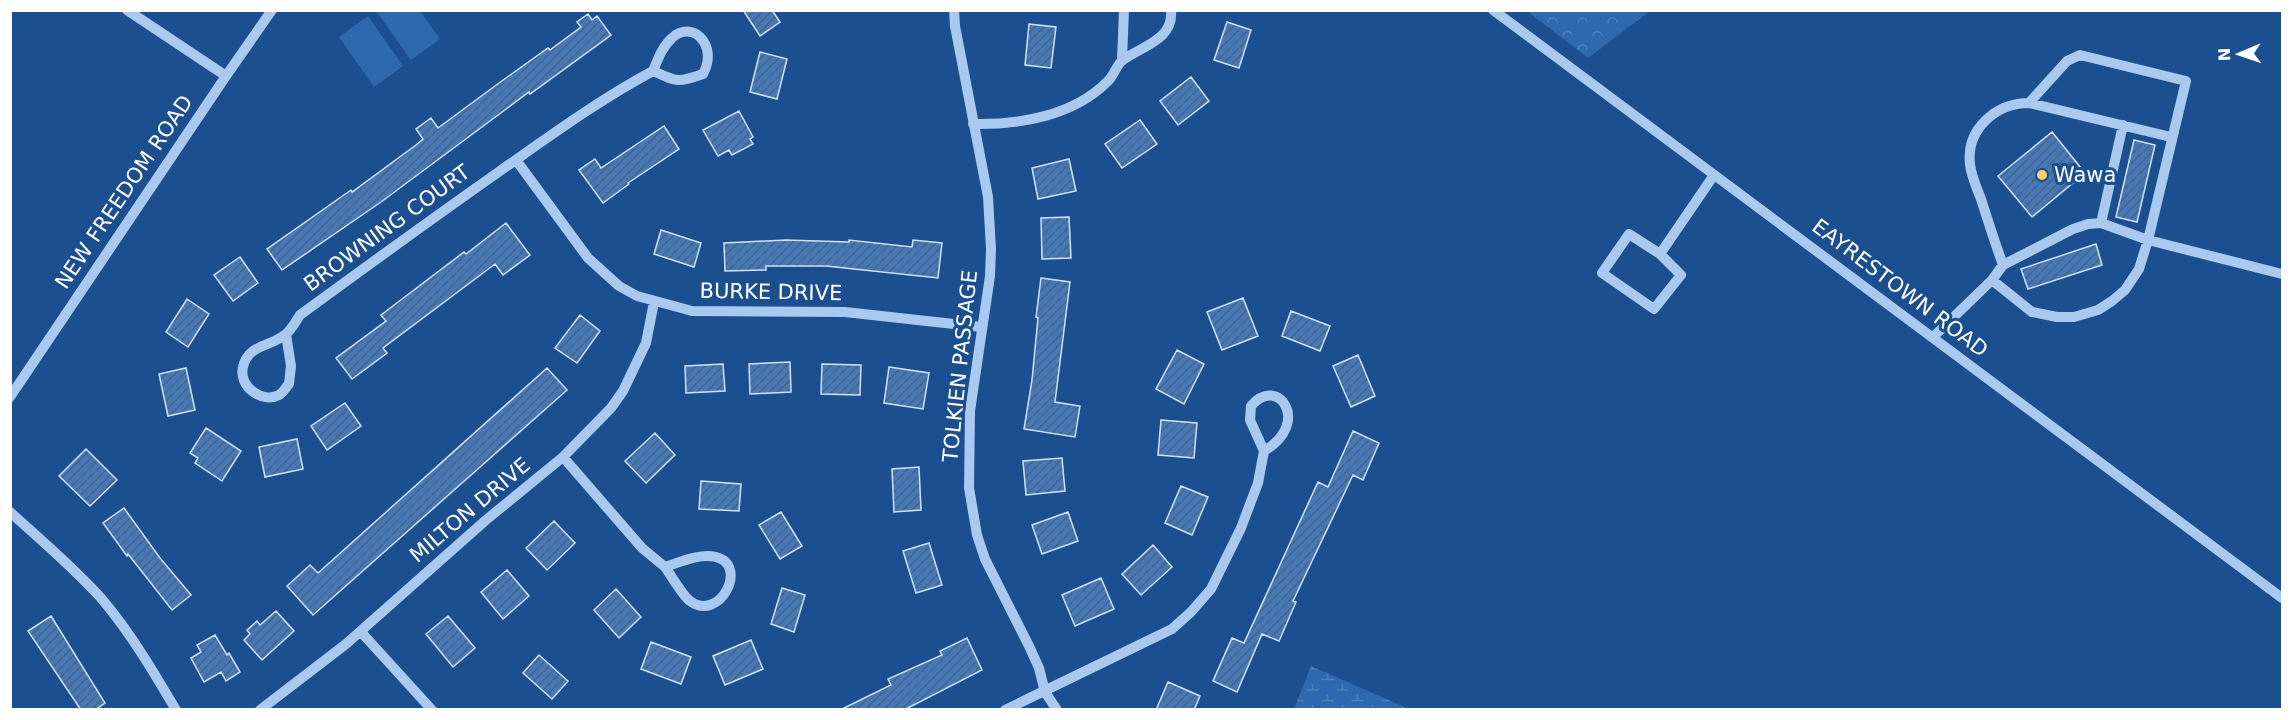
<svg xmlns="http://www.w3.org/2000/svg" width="2293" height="720" font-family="'DejaVu Sans',sans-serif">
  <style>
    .forest { fill: url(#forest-crowns) }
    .wetland { fill: url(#wetland-marsh) }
    .garden { fill: #2e69ad }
    .building { fill: url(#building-hatch); stroke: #cfe3fa; stroke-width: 1.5 }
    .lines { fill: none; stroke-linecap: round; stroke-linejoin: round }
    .minor { stroke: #a9c9ee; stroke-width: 10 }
    .poi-dot { fill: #ffd166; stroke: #1b4f8f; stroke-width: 2 }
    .labels { text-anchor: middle; stroke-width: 6; stroke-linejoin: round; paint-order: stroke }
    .poi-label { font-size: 21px; fill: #fff; stroke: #1b4f8f; text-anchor: start }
    .street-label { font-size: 21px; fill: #fff; stroke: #1b4f8f }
  </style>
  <defs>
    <pattern id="forest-crowns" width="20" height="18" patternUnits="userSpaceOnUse" patternTransform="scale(1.5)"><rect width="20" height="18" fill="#2e69ad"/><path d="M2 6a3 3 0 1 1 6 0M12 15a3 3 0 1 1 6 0" fill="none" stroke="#4d80b9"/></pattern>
    <pattern id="wetland-marsh" width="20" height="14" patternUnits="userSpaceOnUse" patternTransform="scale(1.5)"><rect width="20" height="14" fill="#2e69ad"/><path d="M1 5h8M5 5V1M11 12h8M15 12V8" fill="none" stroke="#4d80b9"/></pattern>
    <pattern id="building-hatch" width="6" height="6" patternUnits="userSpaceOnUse" patternTransform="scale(1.5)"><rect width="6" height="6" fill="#4478b7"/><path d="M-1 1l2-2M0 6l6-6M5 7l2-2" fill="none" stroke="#486282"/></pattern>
  </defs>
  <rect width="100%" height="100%" fill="#1b4f8f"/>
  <path class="forest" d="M1527 11H1650L1588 58Z"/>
  <path class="wetland" d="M1311 666 1409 709H1294Z"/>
  <path class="garden" d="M376 11H420L440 39 411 60Z
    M368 16 403 66 374 87 339 37Z"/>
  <path class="building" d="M743 10H772L780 22 760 36Z
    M588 14 592 20 597 16 611 35 530 94 529 92 381 202 282 270 267 249 351 190 352 192 416 145 423 139 416 129 431 118 438 128 499 83 548 48 550 50 581 27 577 22Z
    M1227 22 1251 30 1239 68 1214 60Z
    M1029 24 1056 27 1051 68 1025 65Z
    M760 52 787 59 777 99 750 92Z
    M1191 77 1209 101 1178 125 1160 101Z
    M739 111 753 137 750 139 753 144 732 155 729 150 718 156 703 130Z
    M1140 120 1157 144 1122 168 1105 144Z
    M664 126 679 149 628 183 629 184 603 203 579 170 595 159 601 168Z
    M2052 132 2085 173 2032 217 1998 176Z
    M2134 140 2155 145 2137 222 2116 217Z
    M1069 159 1076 191 1038 199 1032 168Z
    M1069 217 1071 258 1042 259 1041 218Z
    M506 223 530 255 503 275 495 264 383 348 387 353 352 379 336 358 386 321 381 315 464 252 466 254Z
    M661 230 701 243 694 267 654 254Z
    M786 240 849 242V240L912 247 913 240 942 243 938 278 826 266H766V270L725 271 724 243Z
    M2096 244 2102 265 2028 289 2021 269Z
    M240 257 258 283 233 301 214 275Z
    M1041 278 1070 282 1055 402 1080 406 1075 437 1024 429 1032 380 1038 318 1036 317Z
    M1243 298 1258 336 1222 350 1207 312Z
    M187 299 209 314 188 347 166 332Z
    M1291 311 1330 326 1320 351 1282 336Z
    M580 315 600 331 577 363 555 348Z
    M1177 350 1204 364 1184 404 1156 389Z
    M1358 355 1375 396 1351 407 1333 366Z
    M790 362 791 392 750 394 749 364Z
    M723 364 725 391 686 393 685 366Z
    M822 364 861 365 860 395 821 394Z
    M889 367 929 373 923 409 884 403Z
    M186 368 195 410 168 416 159 374Z
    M547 368 567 390 313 615 287 586 310 565 318 573Z
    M345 403 361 426 327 450 311 426Z
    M1161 420 1197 423 1194 458 1158 455Z
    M206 428 241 451 222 481 195 463 198 458 190 453Z
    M1353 431 1379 443 1363 480 1353 475 1293 601 1296 602 1279 641 1262 634 1237 692 1213 681 1232 638 1244 643 1318 482 1328 487Z
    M655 433 675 455 646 483 625 461Z
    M297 439 303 469 265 477 259 447Z
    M86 449 117 480 90 506 59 476Z
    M1062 458 1065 491 1026 495 1023 461Z
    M919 467 921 510 894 512 892 469Z
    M701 481 741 484 739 511 699 509Z
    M1181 486 1208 497 1192 535 1165 523Z
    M124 508 160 558 191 595 172 610 128 554 127 556 103 523Z
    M781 512 802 546 780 559 759 525Z
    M1068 512 1078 541 1042 554 1032 525Z
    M554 521 575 543 547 570 526 548Z
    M929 543 942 585 916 593 903 551Z
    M1153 545 1172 567 1141 595 1122 574Z
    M507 570 529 596 503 619 481 592Z
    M1101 578 1114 609 1075 626 1062 595Z
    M782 588 805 595 794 632 771 624Z
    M616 589 641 617 619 638 594 610Z
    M276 611 294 631 262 660 244 640 250 634 247 630 257 621 260 625Z
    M51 616 105 703 95 710H81L28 631Z
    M448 616 475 648 453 667 426 634Z
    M215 635 227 655 229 653 240 672 226 681 221 672 204 682 191 658 201 652 197 645Z
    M967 638 982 670 904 710H840L891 685 888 679 942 655 940 651Z
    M751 640 763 669 725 685 713 656Z
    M651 642 691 657 681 684 641 669Z
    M539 655 568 681 552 699 523 673Z
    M1168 682 1200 696 1194 710H1156Z"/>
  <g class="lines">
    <path class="minor" d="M127 10 226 76
      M954 10 955 26 988 197 991 249 990 276 970 411 969 488 977 535 985 559 1029 646 1039 668 1045 692 1057 710
      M1493 10 2282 598
      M1122 60 1124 10
      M973 124C1019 125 1073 116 1107 82 1114 76 1116 65 1123 60 1142 46 1174 40 1171 10
      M516 160 588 258 619 286 637 296 692 311 845 312 981 327
      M2101 223 2123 125
      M1629 234 1660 254 1681 275 1654 309 1602 273Z
      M1660 254 1714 175
      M2003 265C1995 243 1988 221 1981 199 1977 188 1971 176 1970 164 1966 129 1996 103 2029 103L2171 137
      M1992 280 2032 312 2057 317H2074L2098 310 2112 301 2125 290 2139 269 2148 240 2186 81 2080 55 2067 61 2029 103
      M286 334 291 366 289 384C286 387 283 393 279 395 262 404 238 386 243 367 248 344 271 347 286 334 292 329 296 321 300 315 367 266 433 218 500 171 550 136 599 100 653 71 677 82 678 83 703 74 719 45 692 19 672 38 662 47 658 59 653 71
      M1933 337 1992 280 2003 265 2073 229 2088 224 2101 223 2148 240 2282 274
      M10 397 226 76 272 10
      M563 457 642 548 665 567C680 562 700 553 716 557 749 565 720 623 690 601 682 595 671 575 665 567
      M10 512C41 540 73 567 101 598 130 632 153 671 176 710
      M361 632 432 710
      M260 710 346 644 486 520 563 457 611 408 623 391 646 343 654 302
      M1005 710 1172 629 1191 612 1211 589 1241 528 1258 483 1264 451 1250 420 1251 406C1278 374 1312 423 1264 451"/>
  </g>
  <circle class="poi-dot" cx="2042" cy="175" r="6"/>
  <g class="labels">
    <g class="poi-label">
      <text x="2054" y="182">Wawa</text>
    </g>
    <g class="street-label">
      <text transform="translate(124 192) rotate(-56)" y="7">NEW FREEDOM ROAD</text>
      <text transform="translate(387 228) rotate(-36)" y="7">BROWNING COURT</text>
      <text transform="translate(1900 288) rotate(37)" y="7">EAYRESTOWN ROAD</text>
      <text transform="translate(771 292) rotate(1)" y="7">BURKE DRIVE</text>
      <text transform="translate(960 366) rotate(-84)" y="7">TOLKIEN PASSAGE</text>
      <text transform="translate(470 510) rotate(-40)" y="7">MILTON DRIVE</text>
    </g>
  </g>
  <rect width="2293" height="720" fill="none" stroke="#ffffff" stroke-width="24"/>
  <g transform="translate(2239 54) rotate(268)" stroke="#1b4f8f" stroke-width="4.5" paint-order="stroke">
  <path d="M0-4.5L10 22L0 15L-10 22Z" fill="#ffffff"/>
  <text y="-9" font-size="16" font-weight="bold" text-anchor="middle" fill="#ffffff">N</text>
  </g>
</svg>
